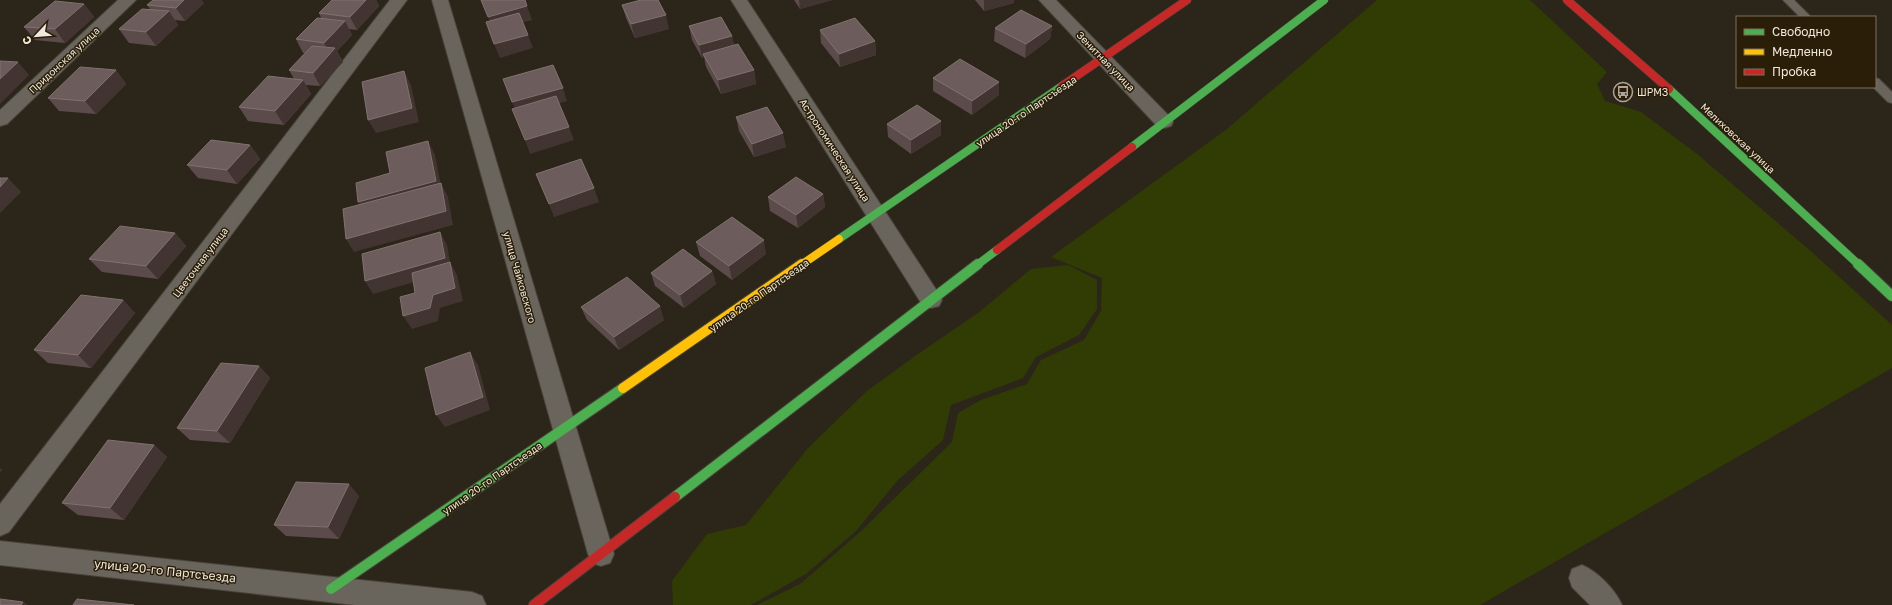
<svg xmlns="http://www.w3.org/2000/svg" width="1892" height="605" font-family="'Golos Text',sans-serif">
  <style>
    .green { fill: #313c04 }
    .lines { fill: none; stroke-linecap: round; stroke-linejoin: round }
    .lane-casing { stroke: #48433a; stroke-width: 2 }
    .street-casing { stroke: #48433a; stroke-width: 2 }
    .fast-far1-casing { stroke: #48433a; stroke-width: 9 }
    .fast-casing { stroke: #48433a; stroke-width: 12 }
    .slow-far1-casing { stroke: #48433a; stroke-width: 9 }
    .slow-casing { stroke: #48433a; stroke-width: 12 }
    .jam-far1-casing { stroke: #48433a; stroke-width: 9 }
    .jam-casing { stroke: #48433a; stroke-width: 12 }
    .lane { fill: #6a655c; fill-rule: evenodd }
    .street { fill: #6a655c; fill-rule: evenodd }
    .fast-far1 { stroke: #4caf50; stroke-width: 8 }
    .fast { stroke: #4caf50; stroke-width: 10 }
    .slow-far1 { stroke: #ffc107; stroke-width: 8 }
    .slow { stroke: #ffc107; stroke-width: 10 }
    .jam-far1 { stroke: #c62828; stroke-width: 8 }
    .jam { stroke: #c62828; stroke-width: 10 }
    .wall { fill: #5c4b4b }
    .shaded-wall { fill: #423531 }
    .building { fill: #6c5c5b; stroke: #81726f }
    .labels { text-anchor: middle; stroke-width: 3; stroke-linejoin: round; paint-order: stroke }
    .street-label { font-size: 10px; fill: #f1eadc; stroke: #2a1e08 }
    .poi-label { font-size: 10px; fill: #f1eadc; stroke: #2a1e08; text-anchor: start }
    .near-street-label { font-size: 12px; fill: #f1eadc; stroke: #2a1e08 }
  </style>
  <rect width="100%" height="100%" fill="#2c261a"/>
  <path class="green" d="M1377 0H1530L1607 72 1597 84 1605 101 1641 112 1697 154 1813 253 1892 325V368L1480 605H757L800 584 860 532 952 442 958 413 981 400 1027 384 1041 360 1084 340 1101 311 1102 278 1051 257 1227 129Z
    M1068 265 1097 280V309L1079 335 1036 357 1023 378 951 405 943 440 897 481 856 531 806 574 751 605H673L672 581 707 534 746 525 808 448 867 391 918 354 978 313 1031 269Z"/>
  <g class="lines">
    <defs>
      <path id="lane" d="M1783 0H1794L1811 17H1800Z
        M1875 78 1879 79 1892 92V103L1888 102 1873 87H1875Z"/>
      <path id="street" d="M118 0H136L7 124 0 126V110Z
        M390 0H407L9 532 0 536V504Z
        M432 0H448L614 554 610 563 601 566 592 563 588 554Z
        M731 0H747L939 294 942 300 939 306 931 308 923 306Z
        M1039 0H1056L1171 118 1173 122 1171 126 1164 128 1157 126Z
        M0 541 472 592 482 596 486 605H355L0 565Z
        M1582 565C1598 572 1615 589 1622 605H1590L1572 587 1569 578 1572 569Z"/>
      <path id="fast-far1" d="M1669 89 1859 265
        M1132 147 1324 0
        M839 239 1062 86
        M977 265 997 250"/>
      <path id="fast" d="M1858 264 1892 296
        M675 497 978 264
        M331 589 623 388"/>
      <path id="slow-far1" d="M801 265 839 239"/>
      <path id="slow" d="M623 388 802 264"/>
      <path id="jam-far1" d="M1567 0 1669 89
        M1062 86 1187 0
        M997 250 1132 147"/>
      <path id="jam" d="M534 605 675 497"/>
    </defs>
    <use href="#lane" class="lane-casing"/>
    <use href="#street" class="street-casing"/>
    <use href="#fast-far1" class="fast-far1-casing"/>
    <use href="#fast" class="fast-casing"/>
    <use href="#slow-far1" class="slow-far1-casing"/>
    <use href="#slow" class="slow-casing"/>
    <use href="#jam-far1" class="jam-far1-casing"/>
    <use href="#jam" class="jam-casing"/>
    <use href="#lane" class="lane"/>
    <use href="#street" class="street"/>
    <use href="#fast-far1" class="fast-far1"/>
    <use href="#fast" class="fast"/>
    <use href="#slow-far1" class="slow-far1"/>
    <use href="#slow" class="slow"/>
    <use href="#jam-far1" class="jam-far1"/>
    <use href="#jam" class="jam"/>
  </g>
  <path class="wall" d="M332 0H376L379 6 357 30 349 29 352 35 337 51 343 62 320 86 306 85 311 94 284 125 248 121 239 107 294 79 289 70 305 53H303L296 39 321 18 319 13Z
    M794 0H832L800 9Z
    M975 0H1014V3L984 11Z
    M204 3 185 21 175 20 178 25 156 46 129 43 119 29 150 9 147 5Z
    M84 4 94 17 65 43 35 40 24 27Z
    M622 5 669 29 635 38 626 18Z
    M689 26 732 36 734 45 754 70 756 84 721 94 706 67 704 57 702 58 692 40Z
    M1052 26 1050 39 1025 58 994 41 995 28Z
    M820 30 875 41 876 55 840 67 821 43Z
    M116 70 126 84 96 114 59 111 48 98Z
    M933 78 999 82V95L972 115 933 91Z
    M736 117 786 147 754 157 739 131Z
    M941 121V135L911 154 888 137 887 124Z
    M250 145 260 159 237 184 198 178 187 165Z
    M823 194 825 207 798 228 770 211 768 197Z
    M175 233 186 246 158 279 102 272 89 259Z
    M696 242 766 254 732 280 700 256Z
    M712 271 716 284 684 308 655 286 651 273Z
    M123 300 135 313 91 368 48 363 34 350Z
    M581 307 664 320 619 350 587 320Z
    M259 366 270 378 230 443 190 440 177 428Z
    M154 445 167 457 124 520 78 515 62 503Z
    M359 496 339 539 286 536 274 525Z"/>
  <path class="shaded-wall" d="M184 0H202L204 3 185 21 176 8Z
    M366 0H376L379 6 357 30 350 17Z
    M799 0H832L800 9Z
    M984 0H1014V3L984 11Z
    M84 4 94 17 65 43 55 29Z
    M527 6 532 20 494 30 488 17Z
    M169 11 178 25 156 46 146 32Z
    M666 15 669 29 635 38 631 24Z
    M345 21 352 35 337 51 343 62 320 86 313 73 330 54 324 43Z
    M1052 26 1050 39 1025 58 1026 44Z
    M528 35 533 48 500 58 494 44Z
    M732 36 735 49 703 54 704 57 702 58 699 45Z
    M875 41 876 55 840 67 839 54Z
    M18 62 29 75 0 104V79Z
    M116 70 126 84 96 114 85 101Z
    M754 70 756 84 721 94 718 80Z
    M404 71 411 85 419 122 376 133 368 120Z
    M303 80 311 94 284 125 275 111Z
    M999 82V95L972 115V101Z
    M563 88 567 101 518 116 512 102Z
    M941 121V135L911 154V140Z
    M569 127 574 140 530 154 525 140Z
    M783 133 786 147 754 157 752 144Z
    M428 141 435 155 442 191 441 183 448 197 453 225 354 252 346 239 366 216 358 202Z
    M250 145 260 159 237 184 227 170Z
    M8 178 21 192 0 213V187Z
    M594 188 599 202 554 217 549 204Z
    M823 194 825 207 798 228 796 215Z
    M440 232 447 245 450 262 457 275 463 301 440 308 438 321 412 329 403 316 433 295 452 271 373 294 365 281Z
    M175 233 186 246 158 279 146 266Z
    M764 240 766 254 732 280 729 266Z
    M712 271 716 284 684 308 680 295Z
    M123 300 135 313 91 368 78 355Z
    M660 306 664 320 619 350 614 337Z
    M470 352 478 365 490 410 445 427 436 415Z
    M259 366 270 378 230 443 217 431Z
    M154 445 167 457 124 520 110 508Z
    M0 468 2 470 0 473Z
    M349 484 359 496 339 539 328 527Z
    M23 602 28 605H21Z"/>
  <path class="building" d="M153 0H184L176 8 147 5Z
    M332 0H366L350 17 319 13Z
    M481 0H525L527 6 488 17Z
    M641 0H658L666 15 631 24 622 5Z
    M55 1 84 4 55 29 24 27Z
    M142 9 169 11 146 32 119 29Z
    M1021 10 1052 26 1026 44 995 28Z
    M519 13 528 35 494 44 486 22Z
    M721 17 732 36 699 45 689 26Z
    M317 18 345 21 324 43 296 39Z
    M855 18 875 41 839 54 820 30Z
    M738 44 754 70 718 80 703 54Z
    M312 46 335 48 313 73 289 70Z
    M960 59 999 82 972 101 933 78Z
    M0 61 18 62 0 79Z
    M553 65 563 88 512 102 503 79Z
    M80 67 116 70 85 101 48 98Z
    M404 71 412 108 368 120 362 82Z
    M268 76 303 80 275 111 239 107Z
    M556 96 569 127 525 140 512 109Z
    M917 105 941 121 911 140 887 124Z
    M767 107 783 133 752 144 736 117Z
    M211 140 250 145 227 170 187 165Z
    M428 141 436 181 358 202 356 183 390 173 386 152Z
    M581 159 594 188 549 204 536 174Z
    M796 177 823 194 796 215 768 197Z
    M0 178H8L0 187Z
    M441 183 446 211 346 239 343 209Z
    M732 217 764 240 729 266 696 242Z
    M120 226 175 233 146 266 89 259Z
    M440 232 445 258 365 281 362 254Z
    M683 249 712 271 680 295 651 273Z
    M450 262 455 288 433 295 430 308 403 316 400 297 415 293 412 273Z
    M627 277 660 306 614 337 581 307Z
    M81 295 123 300 78 355 34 350Z
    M470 352 483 397 436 415 425 368Z
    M221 363 259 366 217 431 177 428Z
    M108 440 154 445 110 508 62 503Z
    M296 482 349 484 328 527 274 525Z
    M0 599 23 602 21 605H0Z
    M77 599 134 605H73Z"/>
  <defs>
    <symbol id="bus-ring" viewBox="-11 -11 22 22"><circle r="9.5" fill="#2a1e08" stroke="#aca598" stroke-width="1.5"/><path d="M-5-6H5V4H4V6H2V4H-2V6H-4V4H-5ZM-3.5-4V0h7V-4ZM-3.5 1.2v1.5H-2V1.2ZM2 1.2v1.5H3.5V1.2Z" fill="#aca598"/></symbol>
  </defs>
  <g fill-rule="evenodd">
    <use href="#bus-ring" x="1612" y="81" width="22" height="22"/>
  </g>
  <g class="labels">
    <g class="street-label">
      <text transform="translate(64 60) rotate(-43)" y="4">Придонская улица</text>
      <text transform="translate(1106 61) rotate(46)" y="4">Зенитная улица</text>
      <text transform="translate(1026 111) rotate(-34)" y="4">улица 20-го Партсъезда</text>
      <text transform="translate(1738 138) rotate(43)" y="4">Мелиховская улица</text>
      <text transform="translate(835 150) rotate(57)" y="4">Астрономическая улица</text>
      <text transform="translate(200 262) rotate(-53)" y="4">Цветочная улица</text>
      <text transform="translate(520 277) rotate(74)" y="4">улица Чайковского</text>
      <text transform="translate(759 295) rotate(-35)" y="4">улица 20-го Партсъезда</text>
      <text transform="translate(492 478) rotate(-35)" y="4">улица 20-го Партсъезда</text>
    </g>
    <g class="poi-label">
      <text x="1637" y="96">ШРМЗ</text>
    </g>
    <g class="near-street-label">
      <text transform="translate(165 571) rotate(6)" y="4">улица 20-го Партсъезда</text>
    </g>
  </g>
  <rect x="1736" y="16" width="140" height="72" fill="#2a1e08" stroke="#7a705d"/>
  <rect x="1744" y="29" width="20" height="6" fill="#4caf50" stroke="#7a705d"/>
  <text x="1772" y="36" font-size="12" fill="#f1eadc">Свободно</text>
  <rect x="1744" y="49" width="20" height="6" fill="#ffc107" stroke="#7a705d"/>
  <text x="1772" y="56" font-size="12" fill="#f1eadc">Медленно</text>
  <rect x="1744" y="69" width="20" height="6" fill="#c62828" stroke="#7a705d"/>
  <text x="1772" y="76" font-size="12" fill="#f1eadc">Пробка</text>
  <g transform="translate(36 36) rotate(244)" stroke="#2a1e08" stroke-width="3" paint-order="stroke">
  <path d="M0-3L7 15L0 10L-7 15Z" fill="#f1eadc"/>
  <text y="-6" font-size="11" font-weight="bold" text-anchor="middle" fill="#f1eadc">С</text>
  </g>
</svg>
